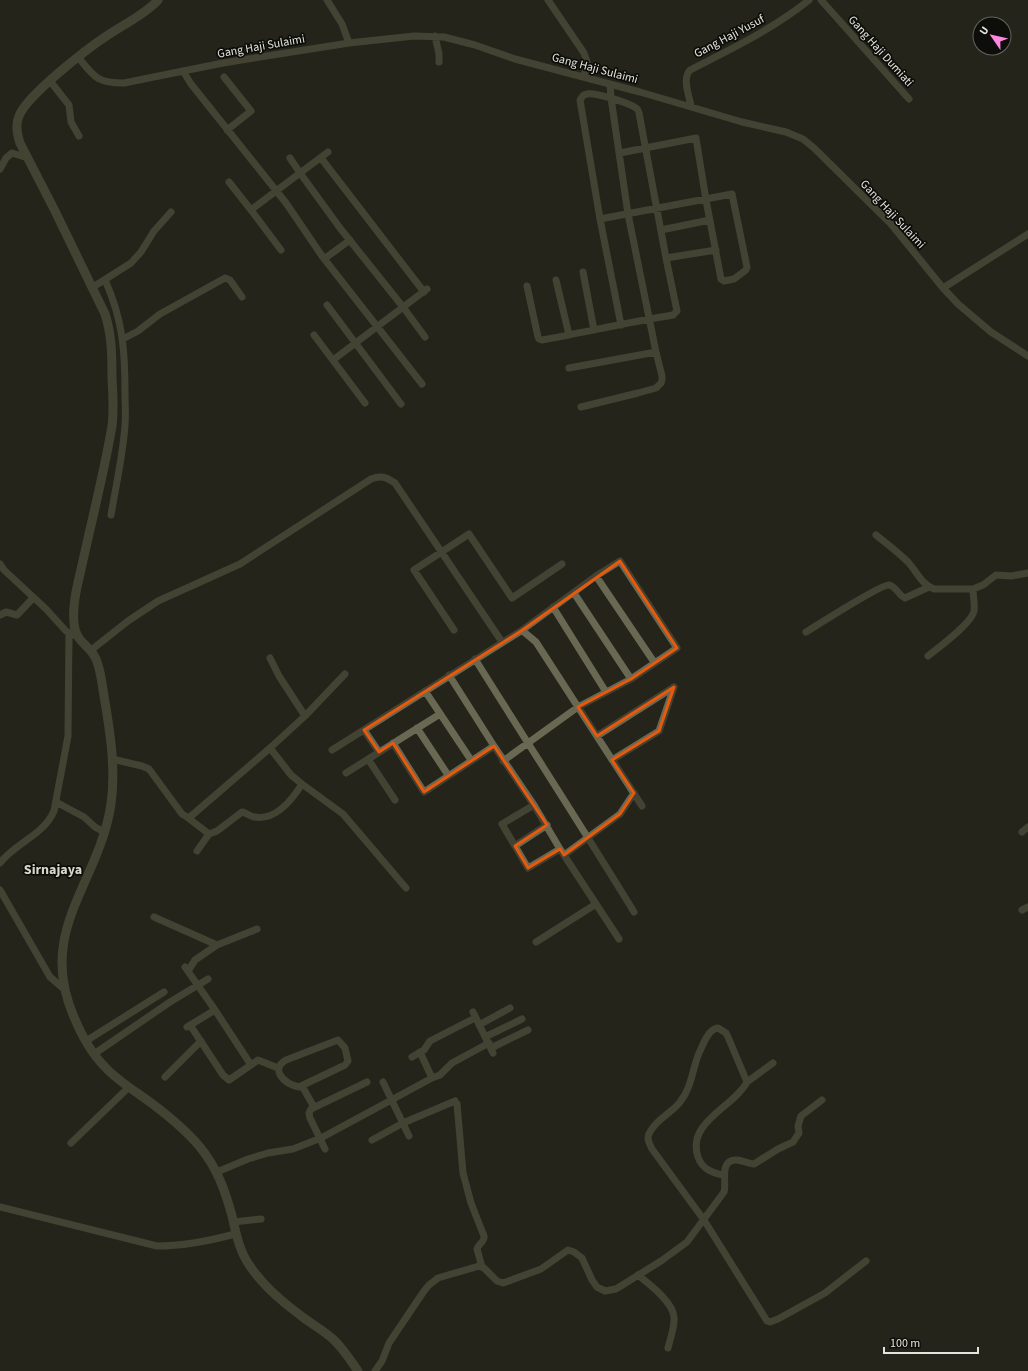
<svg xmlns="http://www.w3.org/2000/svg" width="1028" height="1371" font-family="'Source Sans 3',sans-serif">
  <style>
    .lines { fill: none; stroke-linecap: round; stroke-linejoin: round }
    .minor { stroke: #696853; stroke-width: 7 }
    .tertiary { stroke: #696853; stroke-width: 9 }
    .marked { fill: none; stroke: #e8590c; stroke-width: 3; stroke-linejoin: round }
    .labels { text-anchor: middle; stroke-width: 3.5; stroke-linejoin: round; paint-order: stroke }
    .street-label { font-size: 12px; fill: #e4e4de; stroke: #0d0d09 }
    .quarter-label { font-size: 14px; font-weight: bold; fill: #d8d7cb; stroke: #0d0d09 }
  </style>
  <rect width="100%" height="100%" fill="#24241b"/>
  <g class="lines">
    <path class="minor" d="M327 0 342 24 349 43
      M548 0 584 53 587 62 584 77
      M821 0 909 99
      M435 36 439 54V62
      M78 57C94 77 97 83 124 83L223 63 349 43 414 36 444 37 475 45 515 59 640 92 742 122 786 132 803 139 814 148 891 224 943 288 958 304 991 332 1028 356
      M183 71 191 84 286 203 322 256 422 384
      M224 77 251 111 227 130
      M50 81 69 105 71 122 79 136
      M691 106C689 95 682 79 690 70 731 49 773 29 809 0
      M328 152 300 173 340 228 403 307 425 337
      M321 158 424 292
      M0 169 6 158 12 153 28 158
      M229 182 251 210 300 173 290 158
      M251 210 281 250
      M600 219 732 194 747 267 746 270 734 279 724 281 721 279 706 200 696 138 620 153
      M661 230 710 220
      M666 258 716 250
      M324 259 350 240
      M583 272 594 330
      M105 280C123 320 125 351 125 394 125 404 126 414 125 425 123 455 116 485 111 515
      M556 280 569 335
      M527 286 538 337 539 339 542 340C586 332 629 322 673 315L677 311 666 258 639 113C638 110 639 110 636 108 629 103 595 92 587 94 583 94 582 97 580 100L600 219 621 325
      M93 287 131 263 141 252 154 231 171 212
      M943 288 1028 234
      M327 305 401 404
      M314 335 365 403
      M123 339 138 331 160 314 225 278 230 280 242 297
      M333 360 427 289
      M569 368 656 352
      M581 407 638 393 656 388 661 383 662 380V376L656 352 628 214 611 98 610 84
      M876 535C887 544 898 552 908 562 917 572 921 584 934 589H973L983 585 996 575 1011 576 1028 573
      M0 564 4 570 46 609 66 631 73 635
      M596 576 654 662
      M574 593 631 679
      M553 607 606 692
      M0 615 6 612 17 615 33 598
      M454 630 414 570 469 534 512 598 562 564
      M806 632C816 626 881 584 889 585 896 586 899 596 905 598L929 587
      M90 651 128 621 158 601 240 564 371 479C381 475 386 477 395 483L502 642
      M928 656C939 647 972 623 974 611 975 604 973 596 973 589
      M270 658 279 676 305 716
      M475 659C528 744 582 827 634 912
      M449 675 494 746 534 805 560 849 619 939
      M425 691 471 760
      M417 728 448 775
      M364 730 379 752
      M597 736 674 687
      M393 743 424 792 494 746
      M270 748 291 775 302 784 343 814 406 888
      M332 750 521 631 524 632 536 642 642 806
      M112 759 142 766 149 769 182 814 187 817H190L270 748 305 716 345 674
      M368 759 395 800
      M612 760 659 731 674 687
      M503 761 578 707 631 679 677 648 620 561 596 576 521 631
      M346 773 440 714
      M56 802 84 817 95 827 104 832
      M534 805 502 824 528 868 560 849
      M187 817 209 834
      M1022 832 1028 827
      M515 846 547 825
      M197 851 209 834 217 831 242 812C247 813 249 816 254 817 275 821 292 800 302 784
      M564 855 620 814 634 793
      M0 863C16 842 43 836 54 811L68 736 69 633
      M0 890 50 977 64 989
      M1022 910 1028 907
      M154 917 217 945 257 929
      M536 942 596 904
      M185 967 215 1010 251 1065
      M188 971 195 960 217 945
      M473 1012 493 1053
      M190 1025 223 1075 229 1080 258 1060 278 1068
      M479 1025 510 1008
      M187 1027 215 1010
      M485 1037 522 1019
      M338 1040 345 1048 348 1061 345 1065 299 1087C285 1084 269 1070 286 1060Z
      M86 1041 164 992
      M491 1048 528 1030
      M420 1052 432 1078
      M94 1054 170 1002 208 979
      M412 1057 424 1050 430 1041 475 1018
      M165 1077 201 1041
      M383 1082 409 1136
      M747 1082 773 1063
      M302 1086 314 1107
      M457 1104 463 1173 471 1203 484 1236C485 1242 478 1244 477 1249L482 1267
      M372 1140 403 1123 455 1101
      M71 1143 129 1087
      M325 1149 310 1118 309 1113 311 1109 367 1082
      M217 1172 248 1159 268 1153 293 1149 321 1138 432 1078 440 1075 452 1063 489 1043
      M724 1175C712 1173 702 1169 698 1157 686 1122 734 1107 747 1082L728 1037 726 1033 718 1028C708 1029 703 1045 699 1053 692 1070 692 1087 680 1102 672 1113 656 1119 650 1132 646 1138 649 1143 652 1149L704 1220 767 1321 770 1322 778 1319 825 1293 866 1261
      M0 1207 157 1246C184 1246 209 1241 235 1234
      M233 1222 261 1219
      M638 1275C649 1284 673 1302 674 1317 675 1327 670 1339 668 1348
      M375 1371 382 1361 389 1343 424 1291 429 1285 438 1278 479 1266 484 1268 497 1281 503 1283 541 1269 568 1250 574 1252 582 1258 592 1280 597 1287 605 1291 616 1289 661 1261 687 1242 724 1192C727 1183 719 1161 735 1160 741 1159 747 1164 754 1164L778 1149 793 1142 799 1133 798 1126 801 1116 822 1100"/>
    <path class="tertiary" d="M158 0C147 13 123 25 108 35 88 48 27 95 19 116 15 125 17 134 20 143L55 211 105 314C112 335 112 357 112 379 113 395 114 411 112 426 104 473 92 519 82 565 78 583 72 604 74 623 75 642 90 645 96 659 101 671 102 684 104 696 110 731 116 769 111 804 99 884 36 930 74 1017 81 1034 91 1053 105 1067 116 1079 130 1088 143 1097 164 1112 184 1128 200 1147 217 1168 225 1190 232 1216 236 1233 239 1251 250 1266 263 1286 281 1301 300 1315 311 1324 325 1331 335 1341 344 1350 351 1361 358 1371"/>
  </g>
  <path d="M0 0H1028V1371H0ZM620 561 677 648 631 679 578 707 597 736 674 687 659 731 612 760 634 793 620 814 564 855 560 849 528 868 515 846 547 825 494 746 424 792 393 743 379 752 364 730 521 631Z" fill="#24241b" fill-opacity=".55" fill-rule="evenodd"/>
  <path class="marked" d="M620 561 677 648 631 679 578 707 597 736 674 687 659 731 612 760 634 793 620 814 564 855 560 849 528 868 515 846 547 825 494 746 424 792 393 743 379 752 364 730 521 631Z"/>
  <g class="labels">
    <g class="street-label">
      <text transform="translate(729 36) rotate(-28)" y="4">Gang Haji Yusuf</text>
      <text transform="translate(261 46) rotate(-10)" y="4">Gang Haji Sulaimi</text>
      <text transform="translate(881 51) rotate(48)" y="4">Gang Haji Dumiati</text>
      <text transform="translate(595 68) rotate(15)" y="4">Gang Haji Sulaimi</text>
      <text transform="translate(893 214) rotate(47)" y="4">Gang Haji Sulaimi</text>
    </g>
    <g class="quarter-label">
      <text x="53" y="874">Sirnajaya</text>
    </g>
  </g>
  <g transform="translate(992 36) rotate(304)"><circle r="19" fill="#0d0d09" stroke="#63635e"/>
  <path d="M0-3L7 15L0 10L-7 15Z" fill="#fe85e0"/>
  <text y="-6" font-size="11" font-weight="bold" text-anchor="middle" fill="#e4e4de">U</text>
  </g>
  <path d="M884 1347v6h94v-6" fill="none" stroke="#e4e4de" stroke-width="2"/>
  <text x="890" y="1347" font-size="12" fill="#e4e4de" stroke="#0d0d09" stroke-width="3" paint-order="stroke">100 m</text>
</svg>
